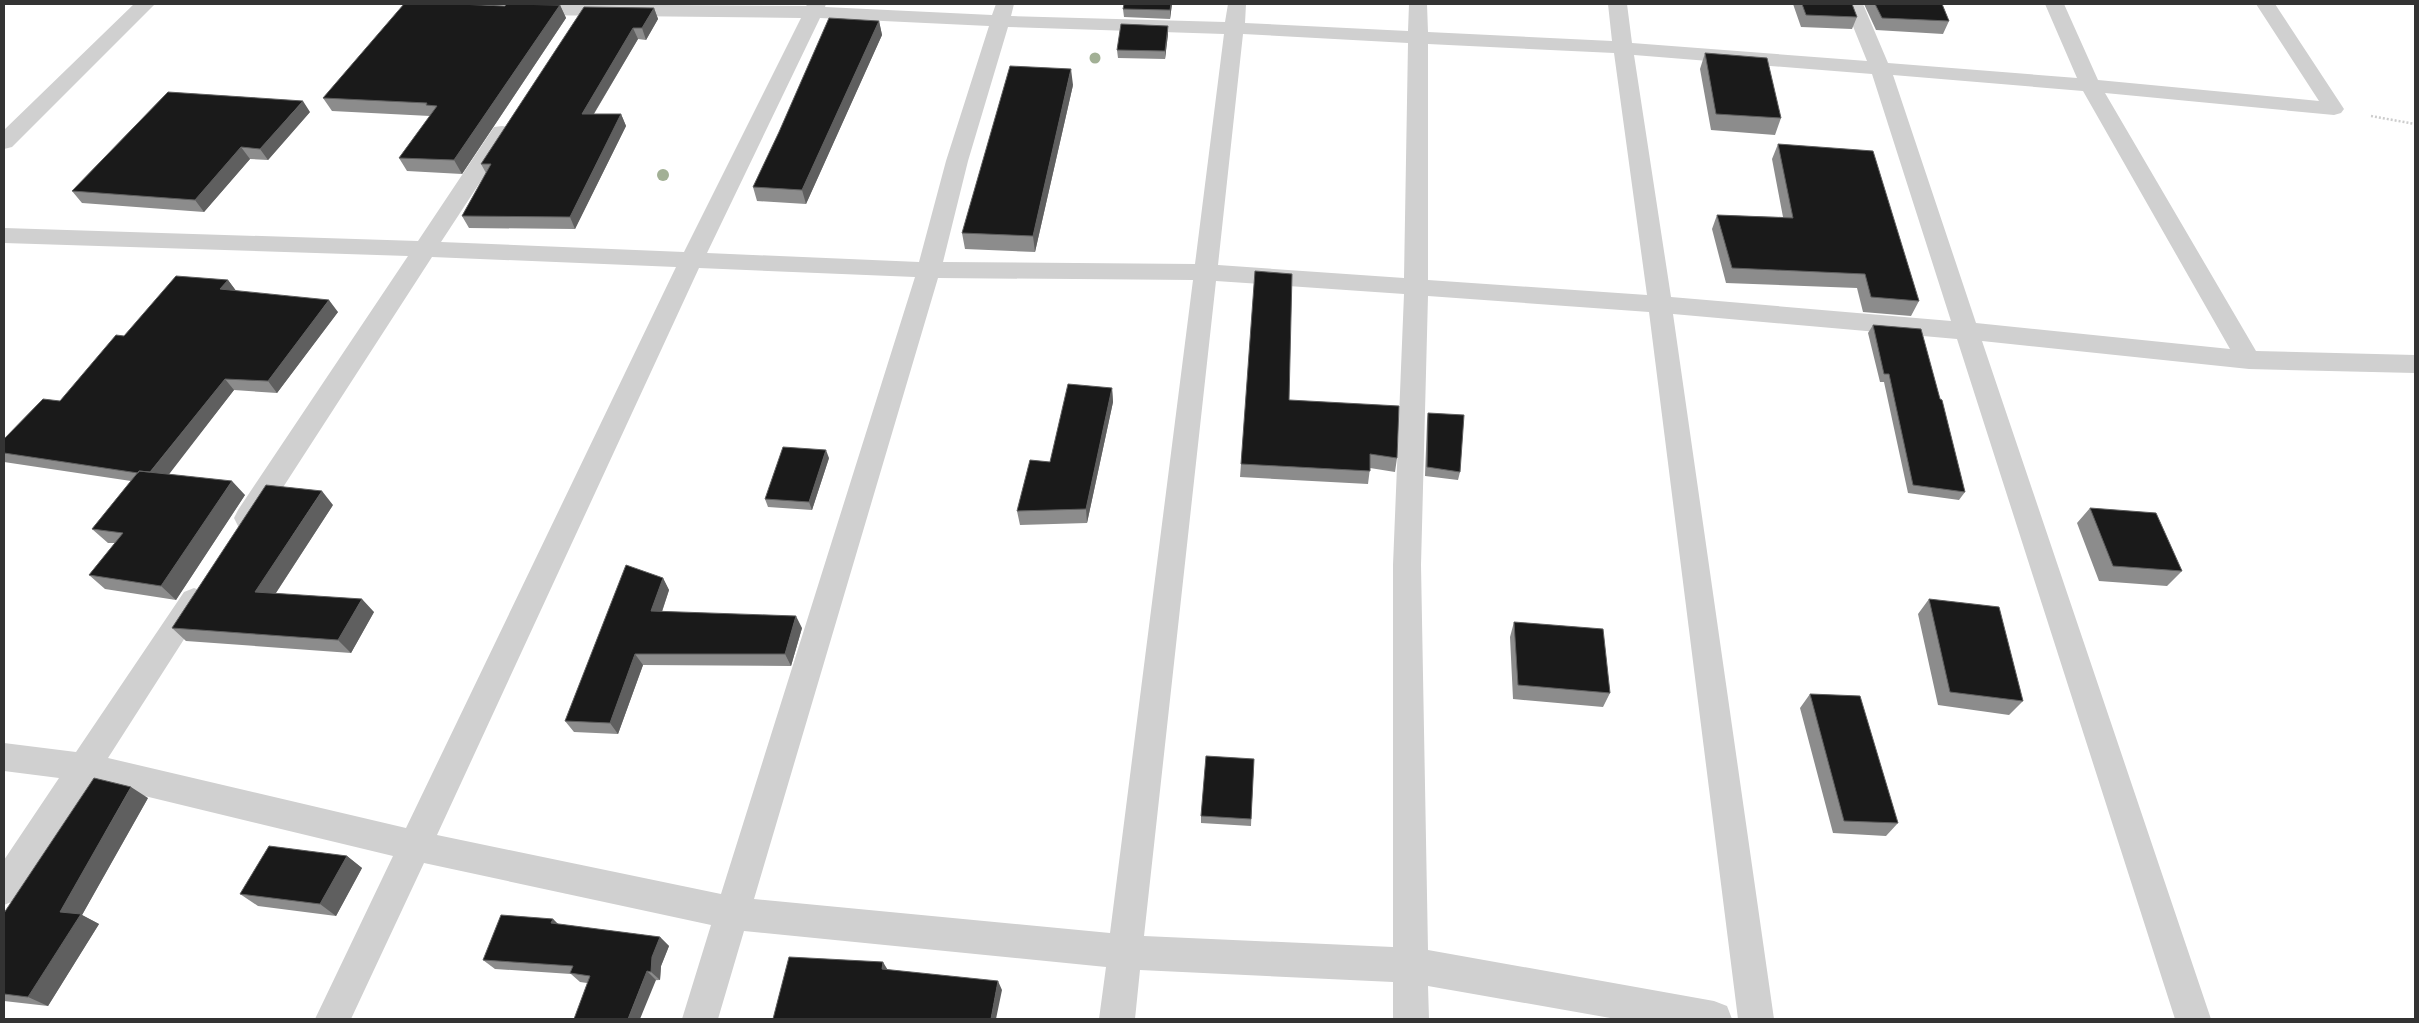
<svg xmlns="http://www.w3.org/2000/svg" width="2419" height="1023" font-family="Lato,sans-serif">
  <style>
    .lines { fill: none; stroke-linecap: round; stroke-linejoin: round }
    .path { stroke: #cdcdcd; stroke-width: 2.5; stroke-dasharray: 2 2; stroke-linecap: butt }
    .street { fill: #d0d0d0; fill-rule: evenodd }
    .tree { fill: #a2b095 }
    .wall { fill: #8c8c8c }
    .shaded-wall { fill: #5f5f5f }
    .building { fill: #1a1a1a; stroke: #5f5f5f }
  </style>
  <rect width="100%" height="100%" fill="#fff"/>
  <g class="lines">
    <path class="path" d="M2371 116 2415 124"/>
    <path class="street" d="M134 4H155L12 147 4 149V130Z
      M524 4 806 6 808 4H826L825 7 992 15 996 4H1014L1011 16 1225 22 1228 4H1246L1245 23 1408 31 1409 4H1427L1428 32 1612 41 1608 4H1627L1632 43 1867 61 1844 4H1863L1888 63 2077 78 2045 4H2064L2098 80 2319 101 2256 4H2275L2344 109 2341 113 2334 115 2105 93 2256 351 2415 355V373L2249 369 1982 341 2211 1019H2175L1957 339 1673 314 1774 1019H1738L1649 312 1428 296 1421 565 1428 950 1714 1001 1727 1006 1732 1019H1616L1428 986 1429 1019H1393V982L1140 970 1135 1019H1099L1106 967 744 931 718 1019H682L711 925 424 863 351 1019H315L393 856 91 783 16 900 4 905V860L59 778 4 771V743L76 752 184 592 194 588 204 592 208 600 204 608 108 758 406 828 676 267 432 257 258 526 248 529 238 526 234 518 238 510 408 256 4 243V228L418 241 494 127 502 126 510 127 513 132 441 242 684 252 801 18 526 15 519 13 516 9 519 5ZM820 18 989 26 946 161 919 262 707 253ZM1008 27 1224 34 1195 264 943 262 968 161ZM1243 34 1408 43 1404 278 1218 265ZM1428 44 1614 53 1647 295 1428 280ZM1634 55 1872 74 1951 321 1671 297ZM1893 75 2083 91 2230 349 1976 323ZM699 268 915 277 721 894 437 835ZM938 278 1193 280 1110 933 754 899ZM1216 281 1404 294 1393 565V947L1144 936Z"/>
  </g>
  <g class="tree">
    <circle cx="1095" cy="58" r="5.5"/>
    <circle cx="663" cy="175" r="6"/>
  </g>
  <path class="wall" d="M1172 4 1170 19 1124 17 1123 9Z
    M1793 4H1852L1857 17 1852 29 1801 27Z
    M1864 4H1942L1949 21 1943 34 1876 30Z
    M560 5 566 18 462 174 407 171 399 158 430 116 332 111 323 98 505 6Z
    M654 8 658 19 646 40 638 39 594 114H621L626 126 575 229 469 228 462 216 486 173 481 164Z
    M879 21 882 35 806 204 757 201 753 187Z
    M1168 34 1165 59 1118 58 1117 50Z
    M1705 53 1781 118 1775 135 1711 130 1700 69Z
    M1073 85 1035 252 965 249 962 233Z
    M310 112 268 160 250 159 204 212 82 203 72 191Z
    M1778 144 1919 301 1911 316 1863 312 1857 288 1726 283 1712 229 1717 215 1783 217 1772 159Z
    M228 280 236 291 338 312 277 393 234 390 168 474 245 495 176 600 105 589 89 575 115 543H108L92 529 131 481 4 462V439L60 401 124 336Z
    M1873 325 1965 492 1959 500 1908 493 1884 382H1880L1868 333Z
    M1112 388 1113 402 1087 523 1020 525 1017 511 1050 462Z
    M1289 400 1397 458 1395 472 1370 468 1368 484 1240 477 1241 464Z
    M1428 413 1460 472 1458 480 1425 476 1427 421Z
    M829 458 812 510 768 507 765 499Z
    M333 505 276 593 374 612 351 653 186 641 172 628Z
    M2090 508 2182 571 2167 586 2099 581 2077 523Z
    M663 578 669 590 662 612 802 628 791 666 643 665 618 734 574 732 565 721Z
    M1929 599 2023 701 2009 715 1938 705 1918 614Z
    M1514 622 1610 693 1603 707 1513 699 1510 637Z
    M1810 694 1898 823 1886 836 1833 833 1800 708Z
    M1254 759 1251 826 1201 823V816Z
    M148 798 82 915 99 924 48 1006 4 1001V913Z
    M347 856 362 868 336 916 258 906 240 894Z
    M553 919 558 924 660 937 669 946 661 966 660 980 587 983 580 982 571 974 495 969 483 960Z"/>
  <path class="shaded-wall" d="M1171 4H1172L1170 19V10Z
    M560 5 566 18 462 174 454 160Z
    M654 8 658 19 646 40 642 28Z
    M879 21 882 35 806 204 802 190Z
    M1168 26V34L1165 59V51Z
    M633 28 638 39 587 125 582 114Z
    M1071 69 1073 85 1035 252 1033 236Z
    M303 101 310 112 268 160 260 149Z
    M621 114 626 126 575 229 570 217Z
    M241 147 250 159 204 212 195 200Z
    M228 280 237 292 220 289Z
    M329 300 338 312 277 393 268 381Z
    M225 379 234 390 160 486 148 475Z
    M1112 388 1113 402 1087 523 1086 509Z
    M826 450 829 458 812 510 809 502Z
    M232 481 245 495 176 600 161 586Z
    M322 491 333 505 268 605 255 592Z
    M663 578 669 590 658 623 651 611Z
    M362 599 374 612 351 653 338 640Z
    M796 616 802 628 791 666 785 654Z
    M635 654 643 665 618 734 610 723Z
    M131 787 148 798 82 915 99 924 48 1006 28 997 60 912Z
    M347 856 362 868 336 916 320 904Z
    M553 919 563 929 551 923Z
    M660 937 669 946 661 966 660 980 651 972 652 957Z
    M883 962 889 972 882 969Z
    M647 971 656 980 640 1019H628Z
    M998 981 1002 990 996 1019H991Z"/>
  <path class="building" d="M404 4H458L505 6 506 4 560 5 454 160 399 158 437 106 426 105 427 103 323 98Z
    M1124 4H1171L1170 10 1123 9Z
    M1802 4H1852L1857 17 1806 15Z
    M1875 4H1942L1949 21 1882 18Z
    M584 7 654 8 642 28H633L582 114H621L570 217 462 216 491 164H481Z
    M829 18 879 21 802 190 753 187 779 132Z
    M1121 24 1168 26 1165 51 1117 50Z
    M1705 53 1767 58 1781 118 1716 114Z
    M1010 66 1071 69 1033 236 962 233Z
    M168 92 303 101 260 149 241 147 195 200 72 191Z
    M1778 144 1873 151 1919 301 1871 297 1865 274 1732 268 1717 215 1793 218Z
    M1255 271 1292 274 1289 400 1399 406 1397 458 1370 454V471L1241 464Z
    M176 276 228 280 220 289 329 300 268 381 225 379 150 472 139 471 138 473 4 453V439L43 399 60 401 116 335 124 336Z
    M1873 325 1921 329 1940 399 1942 400 1965 492 1913 485 1889 374H1884Z
    M1068 384 1112 388 1086 509 1017 511 1030 460 1050 462Z
    M1428 413 1464 415 1460 472 1427 467Z
    M783 447 826 450 809 502 765 499Z
    M139 471 232 481 161 586 89 575 123 533 92 529Z
    M266 485 322 491 255 592 362 599 338 640 172 628Z
    M2090 508 2156 513 2182 571 2113 566Z
    M626 565 663 578 651 611 796 616 785 654H635L610 723 565 721Z
    M1929 599 1999 607 2023 701 1950 692Z
    M1514 622 1603 629 1610 693 1518 685Z
    M1810 694 1860 696 1898 823 1844 821Z
    M1206 756 1254 759 1251 819 1201 816Z
    M94 778 131 787 60 912 81 914 28 997 4 994V913Z
    M269 846 347 856 320 904 240 894Z
    M501 915 553 919 551 923 660 937 652 957 651 972 647 971 628 1019H574L590 976 570 973 573 966 483 960Z
    M789 957 883 962 882 969 998 981 991 1019H773Z"/>
  <rect width="2419" height="1023" fill="none" stroke="#333333" stroke-width="10"/>
</svg>
